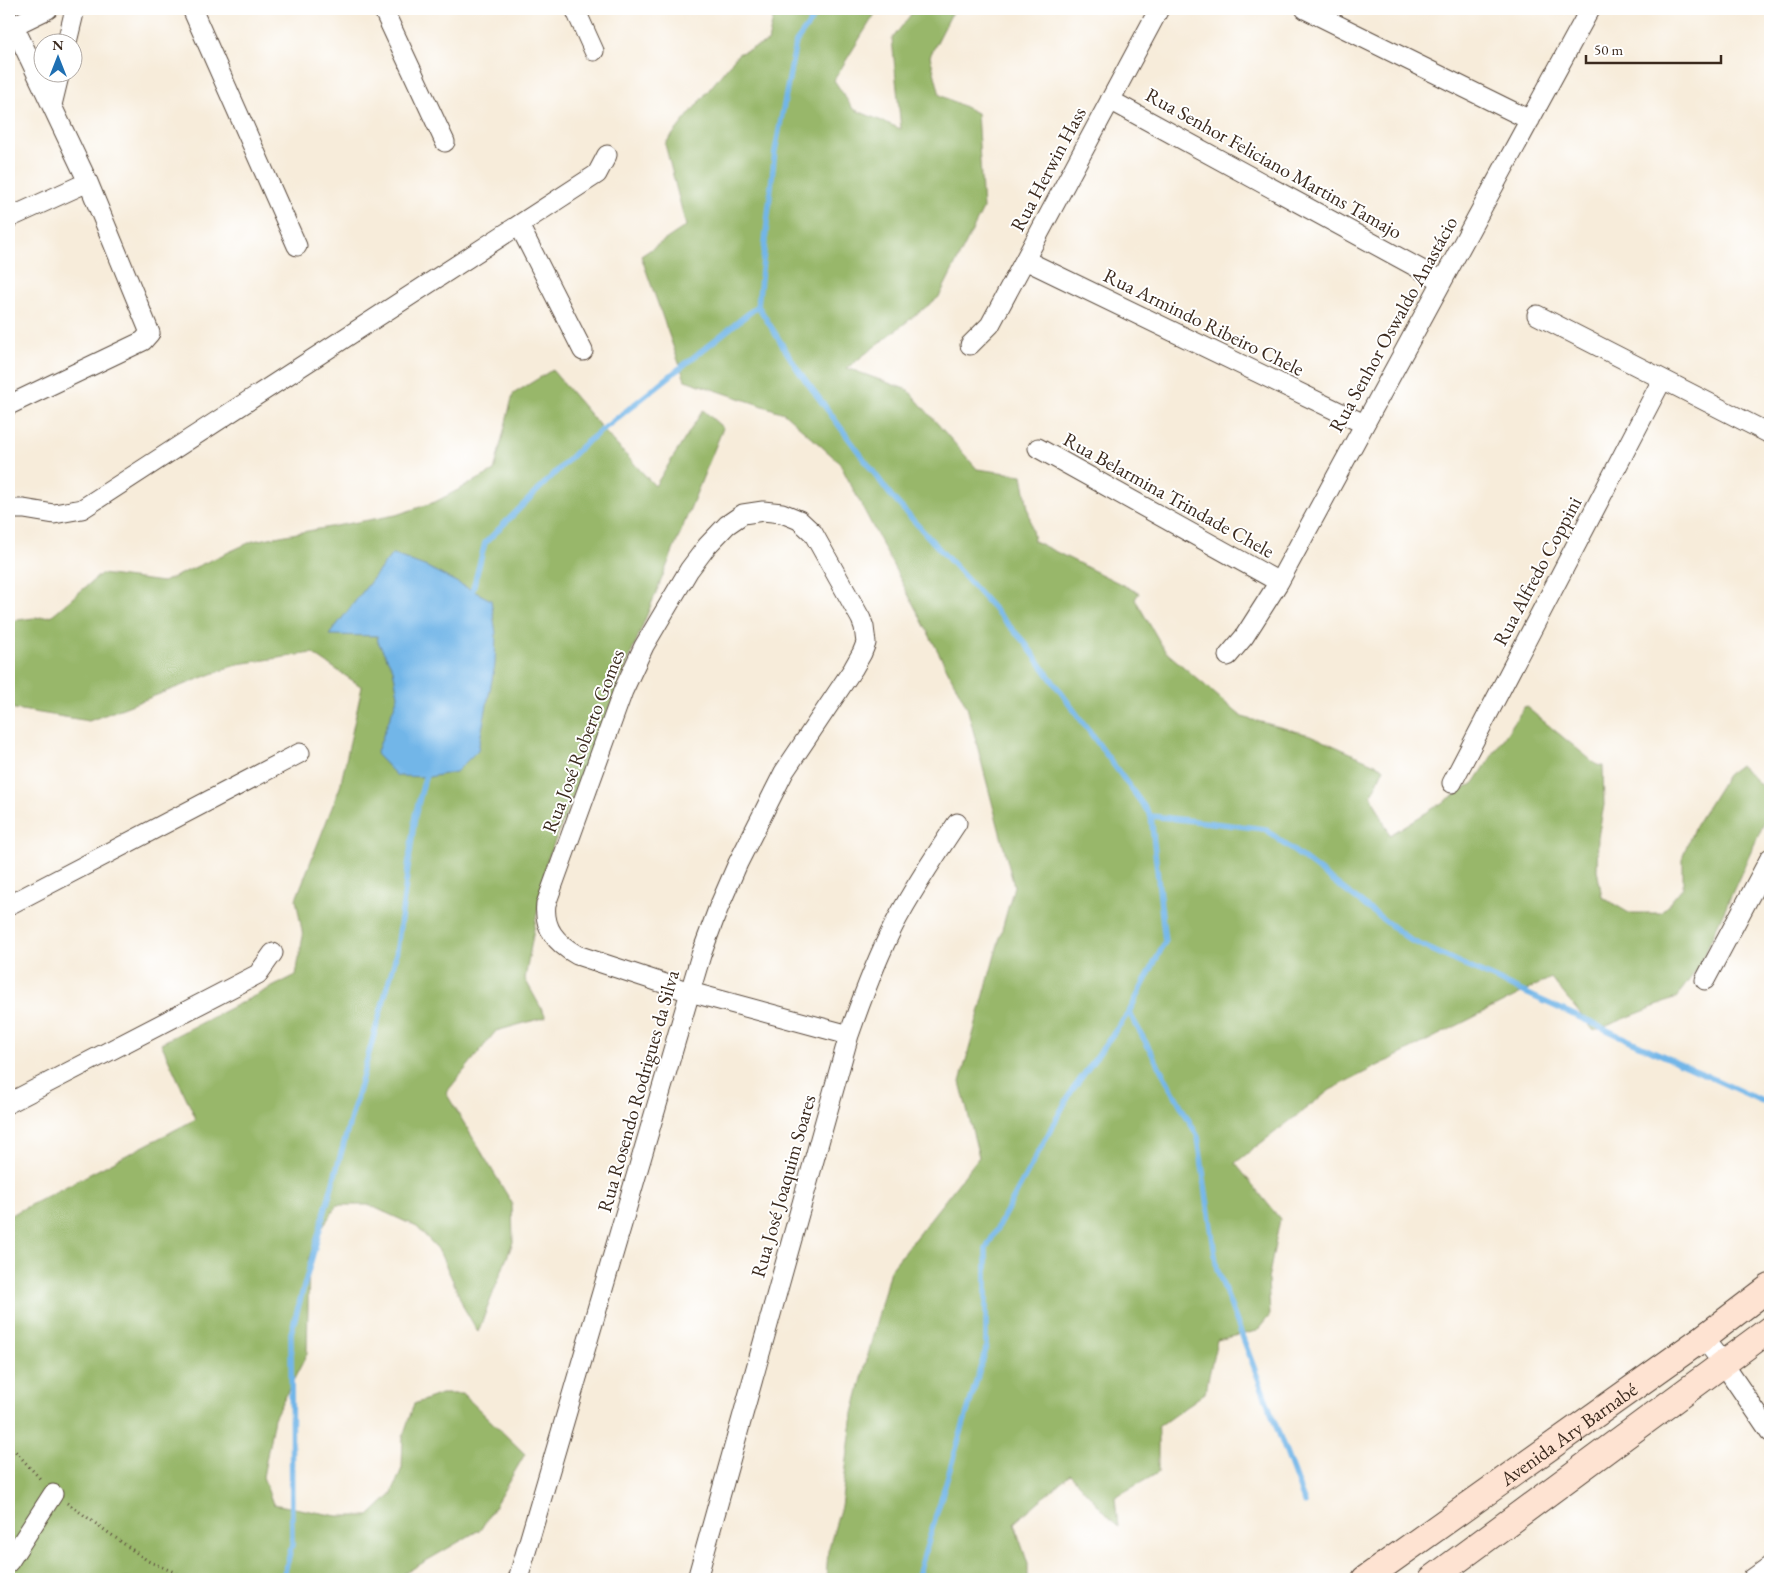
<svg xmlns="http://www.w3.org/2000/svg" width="1779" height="1588" font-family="'EB Garamond',serif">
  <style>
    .forest { fill: #98b76a; stroke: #6a7044 }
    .water { fill: #72b6e8; stroke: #567083 }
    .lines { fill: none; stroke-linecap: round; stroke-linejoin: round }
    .stream { stroke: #72b6e8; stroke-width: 5.5 }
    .street-casing { stroke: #57473a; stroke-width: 21 }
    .secondary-casing { stroke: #57473a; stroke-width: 28 }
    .path { stroke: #57473a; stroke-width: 3; stroke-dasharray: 1 4; stroke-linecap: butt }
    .street { stroke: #fff; stroke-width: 19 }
    .secondary { stroke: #fee3d2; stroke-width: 26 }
    .labels { text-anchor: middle; stroke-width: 4; stroke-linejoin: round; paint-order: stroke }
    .street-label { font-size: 20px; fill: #3b2a1e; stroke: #fff }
  </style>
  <rect width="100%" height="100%" fill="#fff"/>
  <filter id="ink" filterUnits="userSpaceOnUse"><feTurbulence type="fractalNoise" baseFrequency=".02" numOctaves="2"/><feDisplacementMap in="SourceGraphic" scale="10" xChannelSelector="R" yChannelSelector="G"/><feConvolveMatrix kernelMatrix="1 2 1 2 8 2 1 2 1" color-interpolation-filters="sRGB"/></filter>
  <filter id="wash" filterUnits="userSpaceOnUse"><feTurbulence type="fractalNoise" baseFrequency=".0096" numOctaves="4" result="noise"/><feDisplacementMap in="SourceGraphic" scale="20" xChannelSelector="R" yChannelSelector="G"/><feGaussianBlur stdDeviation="1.12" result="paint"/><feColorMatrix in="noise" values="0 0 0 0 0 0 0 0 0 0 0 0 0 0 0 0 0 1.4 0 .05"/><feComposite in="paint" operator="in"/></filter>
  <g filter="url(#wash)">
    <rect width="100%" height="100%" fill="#f7ecda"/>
    <path class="forest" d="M775 9H878L834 80 853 109 901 129 892 39 915 9H954L930 56 940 95 977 113 983 209 939 297 847 368 908 390 977 469 1022 475 1034 541 1139 593 1135 599 1165 651 1242 717 1310 735 1384 768 1371 795 1390 835 1474 783 1525 706 1597 765 1603 766 1604 805 1598 837 1597 870 1602 897 1629 913H1661L1683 887V855L1694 828 1727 775 1740 765 1770 794V810L1698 968 1676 998 1594 1031 1551 978 1330 1090 1235 1163 1280 1219 1268 1280 1270 1315 1257 1331 1217 1340 1205 1393 1158 1427V1473L1115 1497 1118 1527 1070 1474 1014 1523 1028 1564V1579H826L828 1551 841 1506 853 1413 890 1270 979 1157 960 1082 1014 886 967 707 839 462 784 413 685 380 641 256 686 226 665 144 738 54 768 42Z
      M552 370 612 440 655 486 703 410 723 428 546 863 525 979 546 1017 496 1031 446 1093 512 1203 513 1242 478 1332 464 1308 453 1281 438 1249 417 1227 369 1205H337L320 1231 309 1258 307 1354 274 1418 263 1477 273 1504 337 1516H369L391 1495 402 1468 403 1436 414 1404 441 1394H463L525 1454 481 1529 395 1579H9V1216L196 1119 161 1043 296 975 303 936 296 899 340 787 362 687 312 653 238 664 89 721 9 708V621L51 616 101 574 163 582 253 541 396 515 435 502 494 471 513 394Z"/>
    <path class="water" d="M392 554 427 567 491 600 496 633 495 665 478 750 456 772 429 777 397 776 376 754 398 696 393 669 378 642 377 636 329 635Z"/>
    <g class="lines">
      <path class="stream" d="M758 306 798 370 892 497 1025 643 1151 816 1165 942 1129 1012 1071 1092 986 1249V1349L917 1579
        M471 596 485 543 582 446 758 306 775 151 796 42 820 9
        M1151 816 1265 829 1410 940 1762 1101
        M1129 1012 1198 1137 1217 1269 1305 1503
        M283 1579 292 1545 291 1333 396 956 415 816 427 770"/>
    </g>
  </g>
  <g filter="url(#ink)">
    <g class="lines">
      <defs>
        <path id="street" d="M192 9 297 246
          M383 9 445 142
          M575 9 594 51
          M1305 9 1530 120
          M9 28 48 9
          M67 42 75 9
          M1110 100 1442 281
          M52 105 60 72
          M9 218 88 182
          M519 225 583 351
          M1025 260 1364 424
          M1537 315 1770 434
          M970 345 990 325 1159 9
          M9 405 143 341 150 333 88 182 14 26
          M1038 448 1279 582
          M9 509H24L54 514 82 509 597 174 607 155
          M1228 656 1244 637 1279 582 1590 9
          M1452 783 1662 380
          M9 905 300 753
          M1705 980 1770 858
          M9 1103 258 974 273 953
          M1703 1338 1723 1363 1770 1432
          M9 1562 53 1494
          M518 1579 690 992 701 955 718 909 738 863 784 772 853 669 862 653 866 643 864 627 861 619 813 533 799 520 782 513 763 511 743 514 727 525 707 546 689 570 644 646 623 691 546 904C543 928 556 943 577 955L690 992 849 1035
          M697 1579 849 1035C862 998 876 960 894 925 913 889 935 856 957 823
          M1752 1579 1770 1566"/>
        <g id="secondary">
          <path id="s1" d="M1365 1579 1703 1338 1770 1287"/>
          <path d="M1432 1579 1770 1329"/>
        </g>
      </defs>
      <use href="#street" class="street-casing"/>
      <use href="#secondary" class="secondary-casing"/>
      <path class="path" d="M9 1444 42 1481
        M67 1503 148 1561 190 1579"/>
      <use href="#street" class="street"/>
      <use href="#secondary" class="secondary"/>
    </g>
  </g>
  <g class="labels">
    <g class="street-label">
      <text transform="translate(1274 163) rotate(29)" y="7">Rua Senhor Feliciano Martins Tamajo</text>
      <text transform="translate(1048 169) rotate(-62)" y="7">Rua Herwin Hass</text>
      <text transform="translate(1204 322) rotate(26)" y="7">Rua Armindo Ribeiro Chele</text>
      <text transform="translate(1393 324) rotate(-61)" y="7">Rua Senhor Oswaldo Anastácio</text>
      <text transform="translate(1169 495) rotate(29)" y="7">Rua Belarmina Trindade Chele</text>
      <text transform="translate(1537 571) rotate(-62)" y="7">Rua Alfredo Coppini</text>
      <text transform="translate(583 741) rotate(-69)" y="7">Rua José Roberto Gomes</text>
      <text transform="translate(638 1091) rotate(-74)" y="7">Rua Rosendo Rodrigues da Silva</text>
      <text transform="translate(783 1186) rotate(-74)" y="7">Rua José Joaquim Soares</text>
      <text dy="7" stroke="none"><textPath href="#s1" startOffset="250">Avenida Ary Barnabé</textPath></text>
    </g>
  </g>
  <rect width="1779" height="1588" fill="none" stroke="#fff" stroke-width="30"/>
  <g transform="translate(58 58)"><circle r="24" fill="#ffffff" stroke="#b1aaa5"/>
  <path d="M0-4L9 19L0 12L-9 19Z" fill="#1f6fb2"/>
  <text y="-8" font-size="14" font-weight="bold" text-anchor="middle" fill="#3b2a1e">N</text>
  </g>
  <path d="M1586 55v8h135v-8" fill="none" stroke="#3b2a1e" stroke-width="2.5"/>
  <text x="1594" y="55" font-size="15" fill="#3b2a1e" stroke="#ffffff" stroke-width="4" paint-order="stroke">50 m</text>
</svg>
